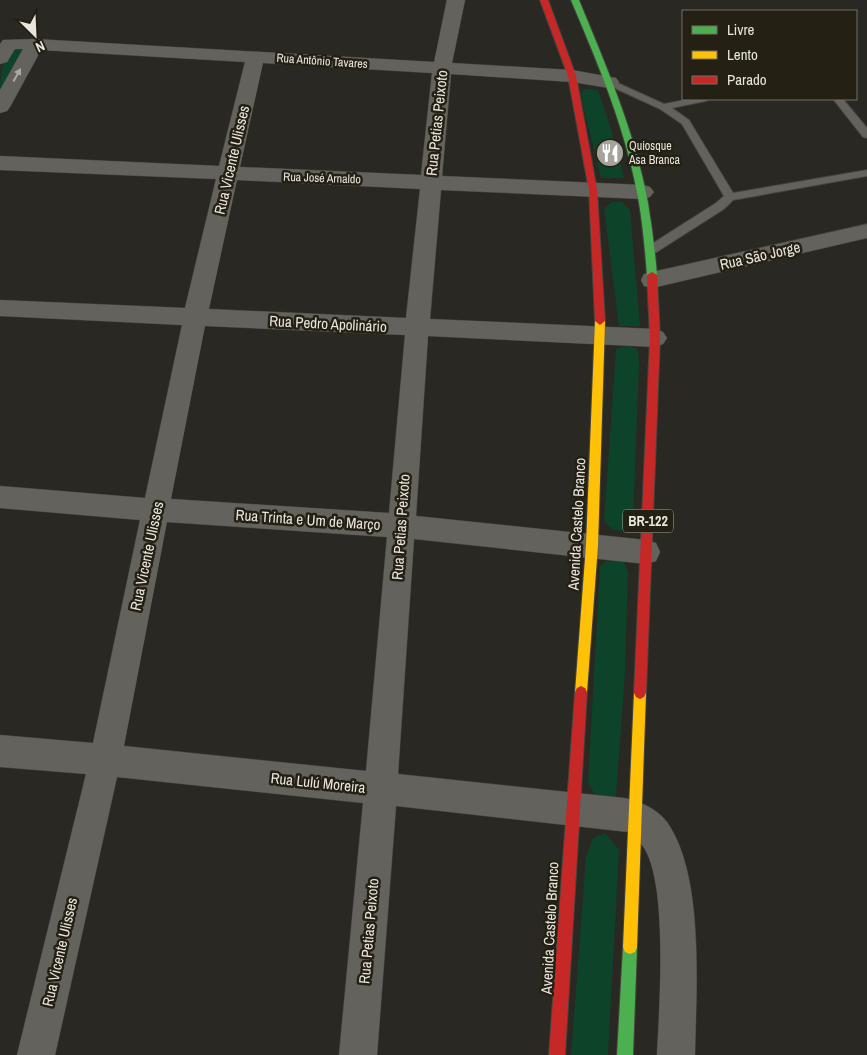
<svg xmlns="http://www.w3.org/2000/svg" width="867" height="1055" font-family="'Archivo Narrow',sans-serif">
  <style>
    .green { fill: #0d4329 }
    .lines { fill: none; stroke-linecap: round; stroke-linejoin: round }
    .lane-casing { stroke: #45433e; stroke-width: 2 }
    .street-casing { stroke: #45433e; stroke-width: 1 }
    .fast-casing { stroke: #45433e; stroke-width: 2 }
    .slow-casing { stroke: #45433e; stroke-width: 2 }
    .jam-casing { stroke: #45433e; stroke-width: 2 }
    .lane { fill: #64625d; fill-rule: evenodd }
    .street { fill: #64625d; fill-rule: evenodd }
    .fast { fill: #4caf50; fill-rule: evenodd }
    .slow { fill: #ffc107; fill-rule: evenodd }
    .jam { fill: #c62828; fill-rule: evenodd }
    .oneway { fill: #adaaa3 }
    .labels { text-anchor: middle; stroke-width: 5; stroke-linejoin: round; paint-order: stroke }
    .far-street-label { font-size: 12px; fill: #e8e5dd; stroke: #242014 }
    .far-poi-label { font-size: 12px; fill: #e8e5dd; stroke: #242014; text-anchor: start }
    .shield { fill: #242014; stroke: #adaaa1; stroke-width: 1 }
    .shield-label { font-size: 14px; font-weight: bold; fill: #e8e5dd }
    .street-label { font-size: 15px; fill: #e8e5dd; stroke: #242014 }
  </style>
  <rect width="100%" height="100%" fill="#2a2822"/>
  <path class="green" d="M16 47 27 49 0 97C0 80 0 56 16 47Z
    M585 89 598 90 611 129 624 178H601L580 93Z
    M611 202H622L630 210 640 326H619L604 209Z
    M626 346 638 349 639 363 633 524 626 531 613 530 604 521 616 349Z
    M610 558 624 561 628 573 625 672 616 797 597 798 588 783 600 566Z
    M605 833 619 850 608 1055H571L586 857 593 838Z"/>
  <g class="lines">
    <defs>
      <path id="lane" d="M609 79 664 104 690 99H708L706 101 672 108 689 120 733 193 867 170V176L733 200 724 209 655 253H647L645 250 647 247 716 203 724 196 682 124 660 109 606 84V80Z
        M833 99H843L867 128V138L863 137Z"/>
      <path id="street" d="M447 0H465L452 63 572 70 616 78 619 82 616 86 609 88 572 82 451 74 442 176 643 185 650 187 654 192 650 197 643 199 441 190 430 319 655 329 663 332 667 338 663 344 655 347 428 336 416 516 646 540 656 543 660 552 656 561 646 564 414 539 398 774 624 798C640 801 657 809 667 822 705 876 696 991 695 1055H657C659 1010 669 879 642 845 638 840 632 836 628 832L396 806 377 1055H339L363 803 117 777 55 1055H17L86 774 0 767V735L93 743 140 520 0 508V486L145 498 182 325 0 316V300L185 308 216 179 0 170V156L219 166 245 62 41 50 10 107 7 111 0 113V90L23 49H15L7 62 0 64V44L3 40 35 39 434 62ZM263 63 432 73 421 175 240 167ZM237 180 420 189 406 318 209 309ZM205 326 405 335 389 513 171 499ZM167 522 387 537 366 771 124 746Z
        M867 224V238L652 288 644 286 641 280 644 274 652 272Z"/>
      <path id="fast" d="M571 0H579C606 66 635 132 648 203 652 227 655 251 657 275L655 277H649L647 275C645 251 643 227 639 203 627 132 599 66 571 0Z
        M630 940 635 942 637 947 633 1055H617L623 947 625 942Z"/>
      <path id="slow" d="M600 317 605 321 598 545 587 692 585 696 581 698 577 696 575 692 586 545 595 321Z
        M640 687 644 689 646 693 637 947 635 952 630 954 625 952 623 947 634 693 636 689Z"/>
      <path id="jam" d="M540 0H548L576 76 597 190 605 321 600 325 595 321 589 190 568 76Z
        M652 272 657 275 660 338 646 693 644 697 640 699 636 697 634 693 650 338 647 275Z
        M581 686 585 688 587 692 565 1055H549L575 692 577 688Z"/>
    </defs>
    <use href="#lane" class="lane-casing"/>
    <use href="#street" class="street-casing"/>
    <use href="#fast" class="fast-casing"/>
    <use href="#slow" class="slow-casing"/>
    <use href="#jam" class="jam-casing"/>
    <use href="#lane" class="lane"/>
    <use href="#street" class="street"/>
    <use href="#fast" class="fast"/>
    <use href="#slow" class="slow"/>
    <use href="#jam" class="jam"/>
  </g>
  <defs><path id="oneway-solid" d="M-6-.8H1V-3.2L6.5 0L1 3.2V.8H-6Z" transform="scale(1.25)"/></defs>
  <use class="oneway" href="#oneway-solid" transform="translate(17 75) rotate(-61)"/>
  <defs>
    <symbol id="restaurant-disc" viewBox="-11 -11 22 22"><circle r="9.5" fill="#a6a39c" stroke="#242014"/><path d="M-5-6h1v4h1v-4h1v4h1v-4h1v5L-1.5 .5V6h-2V.5L-5-1ZM5-6V6H3V1.5H1.5Q1.5-4 5-6Z" fill="#fff"/></symbol>
  </defs>
  <g fill-rule="evenodd">
    <use href="#restaurant-disc" x="594" y="137" width="32" height="32"/>
  </g>
  <g class="labels">
    <g class="far-street-label">
      <text transform="translate(322 61) rotate(4)" y="4">Rua Antônio Tavares</text>
      <text transform="translate(322 178) rotate(2)" y="4">Rua José Arnaldo</text>
    </g>
    <g class="far-poi-label">
      <text x="629" y="150">Quiosque<tspan x="629" dy="14">Asa Branca</tspan></text>
    </g>
    <rect class="shield" x="623" y="509.5" width="50" height="23" rx="4"/>
    <g class="shield-label">
      <text x="648" y="526">BR-122</text>
    </g>
    <g class="street-label">
      <text transform="translate(437 123) rotate(-84)" y="5">Rua Petias Peixoto</text>
      <text transform="translate(232 160) rotate(-77)" y="5">Rua Vicente Ulisses</text>
      <text transform="translate(760 256) rotate(-13)" y="5">Rua São Jorge</text>
      <text transform="translate(328 324) rotate(3)" y="5">Rua Pedro Apolinário</text>
      <text transform="translate(308 520) rotate(4)" y="5">Rua Trinta e Um de Março</text>
      <text transform="translate(577 524) rotate(-87)" y="5">Avenida Castelo Branco</text>
      <text transform="translate(401 527) rotate(-86)" y="5">Rua Petias Peixoto</text>
      <text transform="translate(147 556) rotate(-78)" y="5">Rua Vicente Ulisses</text>
      <text transform="translate(318 783) rotate(6)" y="5">Rua Lulú Moreira</text>
      <text transform="translate(550 928) rotate(-87)" y="5">Avenida Castelo Branco</text>
      <text transform="translate(369 931) rotate(-85)" y="5">Rua Petias Peixoto</text>
      <text transform="translate(60 952) rotate(-77)" y="5">Rua Vicente Ulisses</text>
    </g>
  </g>
  <rect x="682" y="10" width="175" height="90" fill="#242014" stroke="#726f64"/>
  <rect x="692" y="26" width="25" height="8" fill="#4caf50" stroke="#726f64"/>
  <text x="727" y="35" font-size="15" fill="#e8e5dd">Livre</text>
  <rect x="692" y="51" width="25" height="8" fill="#ffc107" stroke="#726f64"/>
  <text x="727" y="60" font-size="15" fill="#e8e5dd">Lento</text>
  <rect x="692" y="76" width="25" height="8" fill="#c62828" stroke="#726f64"/>
  <text x="727" y="85" font-size="15" fill="#e8e5dd">Parado</text>
  <g transform="translate(35 35) rotate(156)" stroke="#242014" stroke-width="4" paint-order="stroke">
  <path d="M0-4L9 19L0 12L-9 19Z" fill="#e8e5dd"/>
  <text y="-8" font-size="14" font-weight="bold" text-anchor="middle" fill="#e8e5dd">N</text>
  </g>
</svg>
